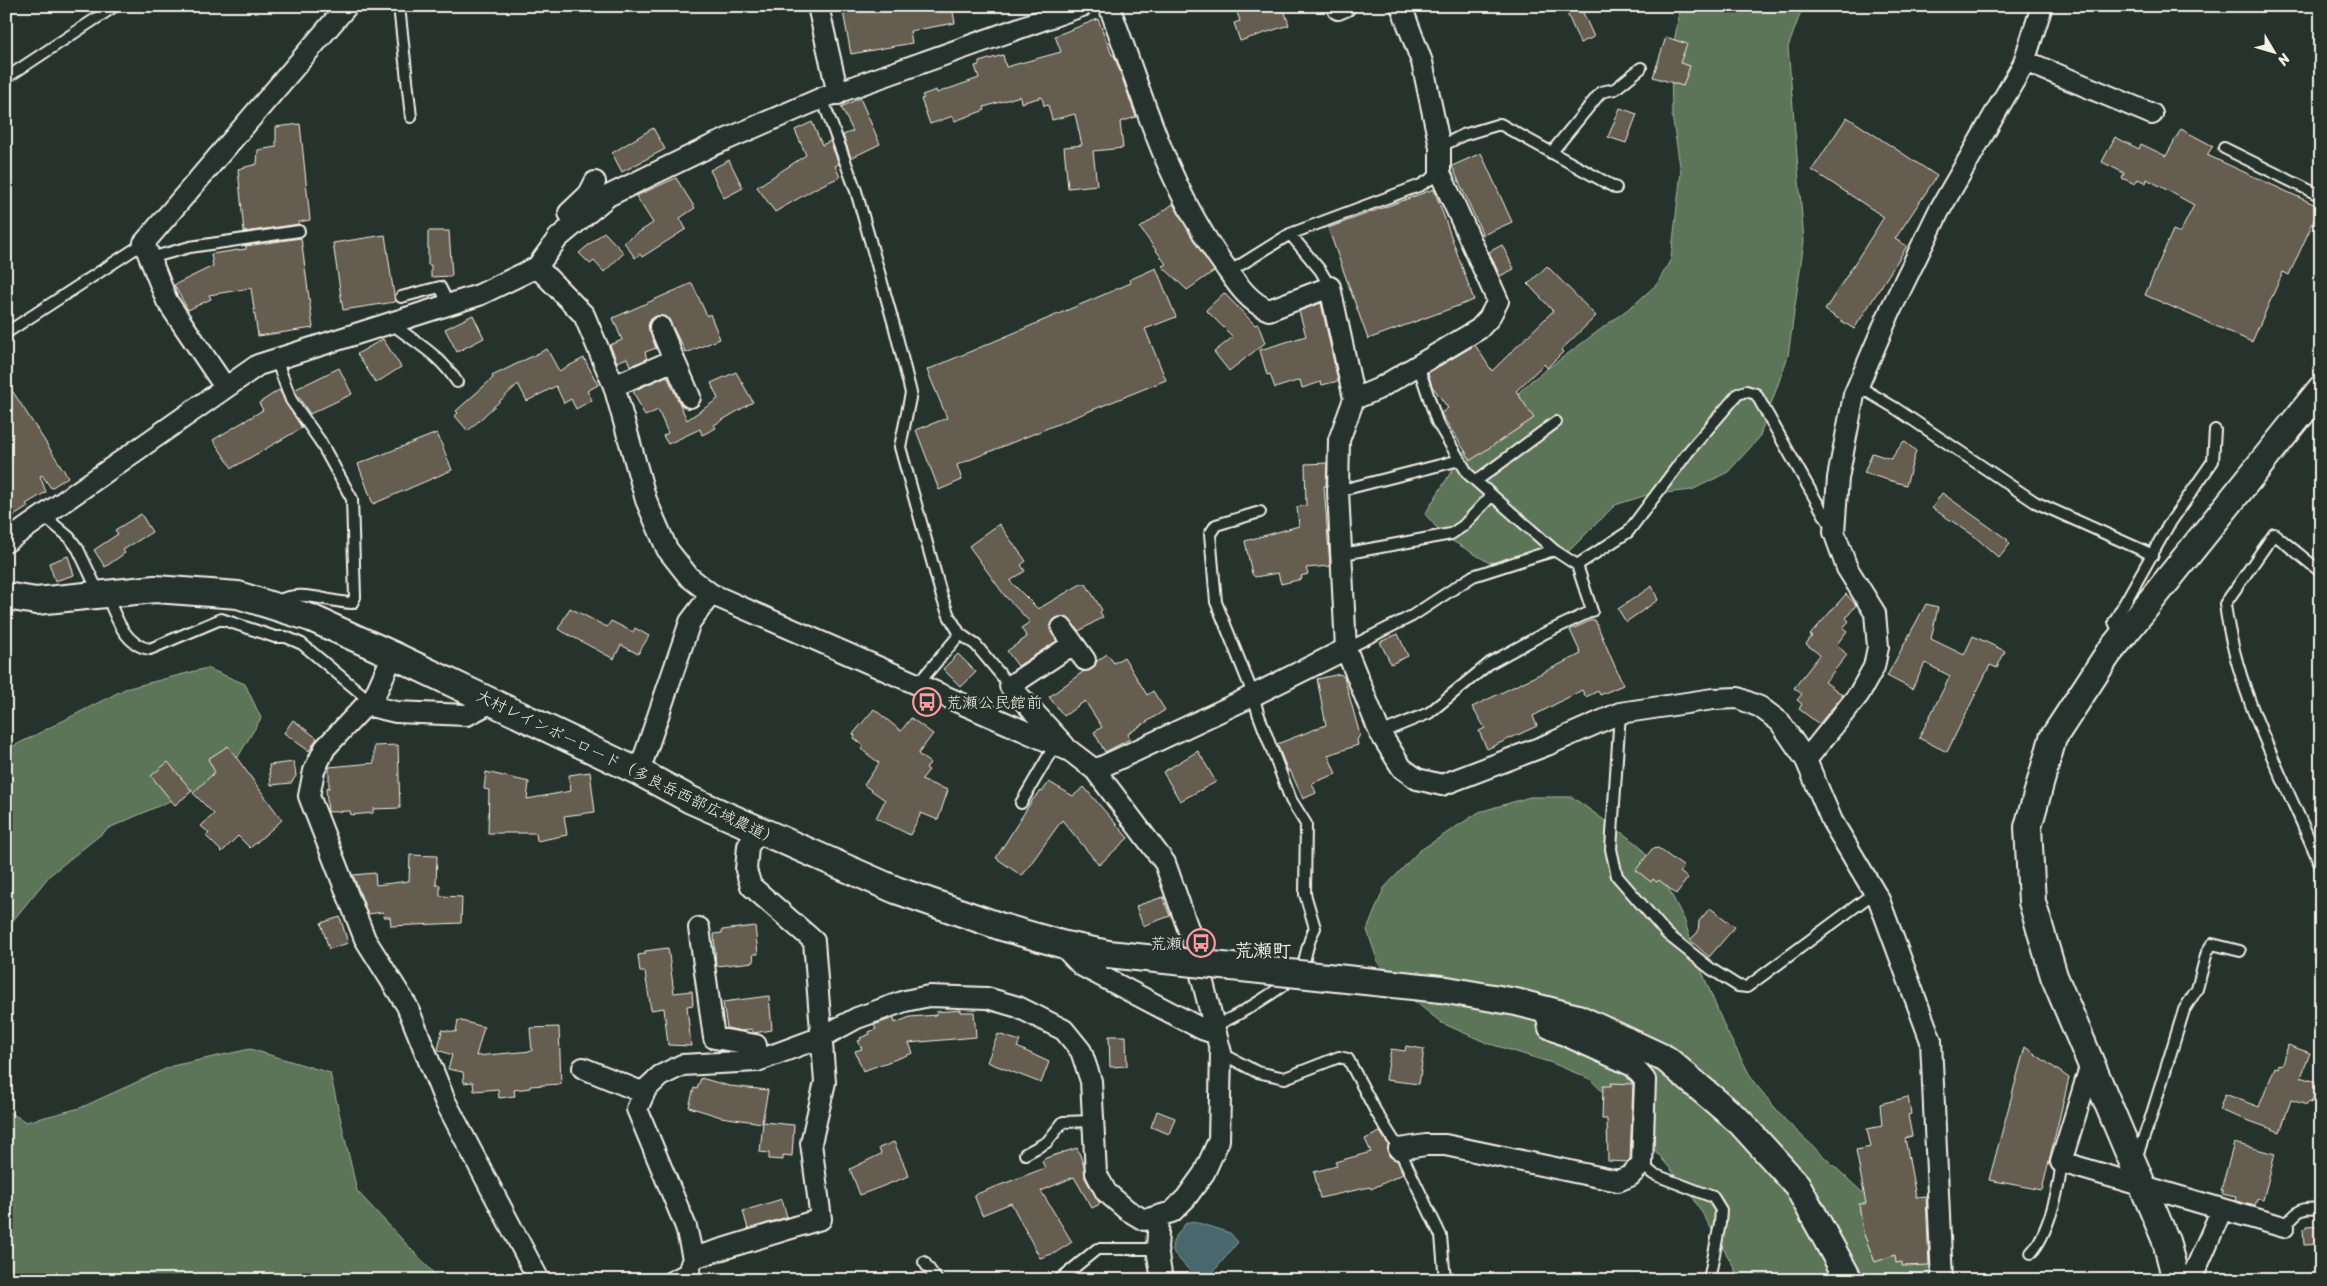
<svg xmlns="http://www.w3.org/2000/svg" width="2327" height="1286" font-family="Sriracha,'Klee One',sans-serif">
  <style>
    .green { fill: #5c7458; stroke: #a8b2a0 }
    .water { fill: #48686e; stroke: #8d9f9f }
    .building { fill: #655d4f; stroke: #f4f1e8 }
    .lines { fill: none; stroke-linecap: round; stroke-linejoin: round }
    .service-casing { stroke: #f4f1e8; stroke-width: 14 }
    .minor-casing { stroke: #f4f1e8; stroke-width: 24 }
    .tertiary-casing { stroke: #f4f1e8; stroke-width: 30 }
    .service { stroke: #26332d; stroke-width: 10 }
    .minor { stroke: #26332d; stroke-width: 20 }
    .tertiary { stroke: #26332d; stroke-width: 26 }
    .tertiary-bridge-casing { stroke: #f4f1e8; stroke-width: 30; stroke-linecap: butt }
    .tertiary-bridge { stroke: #26332d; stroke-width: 26 }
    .labels { text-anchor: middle; stroke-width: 5; stroke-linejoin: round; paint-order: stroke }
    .poi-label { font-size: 16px; fill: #f4f1e8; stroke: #26332d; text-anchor: start }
    .street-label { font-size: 16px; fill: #f4f1e8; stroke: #26332d }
    .quarter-label { font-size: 19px; font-weight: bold; fill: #f4f1e8; stroke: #26332d }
  </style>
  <rect width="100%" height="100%" fill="#26332d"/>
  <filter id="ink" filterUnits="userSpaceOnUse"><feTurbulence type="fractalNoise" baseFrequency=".02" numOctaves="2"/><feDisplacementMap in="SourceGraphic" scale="10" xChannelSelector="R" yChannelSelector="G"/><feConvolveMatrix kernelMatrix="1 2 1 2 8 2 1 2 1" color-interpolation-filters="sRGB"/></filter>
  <g filter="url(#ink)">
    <path class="green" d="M1681 6H1803L1788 47 1804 241 1788 356 1759 438 1728 472 1692 490 1647 495 1615 505 1565 555 1527 565 1488 562 1444 536 1425 514 1476 432 1531 381 1636 303 1657 284 1671 259 1681 172 1672 115 1671 57Z
      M207 668 245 684 261 718 238 757 197 789 109 828 50 875 6 929V750L125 689Z
      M1530 797H1572L1639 845 1663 878 1684 919 1696 957 1725 1028 1753 1081 1786 1121 1864 1194 1919 1238 1958 1280H1738L1734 1267 1691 1194 1630 1120 1590 1079 1552 1063 1487 1043 1442 1023 1409 997 1379 965 1367 930 1384 888 1419 851 1479 812Z
      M250 1049 330 1073 357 1191 440 1280H6V1110L26 1122 80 1108 172 1066Z"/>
    <path class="water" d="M1192 1221 1230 1233 1238 1242 1210 1276 1201 1278 1195 1277 1174 1253 1172 1246 1174 1239 1185 1224Z"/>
    <path class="building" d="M842 6H952L955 23 910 31 912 43 851 54Z
      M1235 6H1283L1289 25 1240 41 1234 23 1240 21Z
      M1564 6H1580L1594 37 1580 43Z
      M1098 19 1112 55H1114L1136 117 1120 122 1123 148 1093 151 1097 185 1068 188 1064 147 1082 145 1075 114 1052 120 1048 105 1044 106 1042 97 1021 103 1020 96 984 107 985 110 955 121 953 116 930 124 921 99 924 98 922 95 936 90 937 93 979 78 975 66 979 65V62L1003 55 1006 67 1061 52 1055 36Z
      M1666 37 1687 44 1680 63 1690 66 1683 86 1653 77Z
      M860 98 880 144 851 158 843 135 853 131 841 107Z
      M1620 108 1637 114 1626 143 1608 137Z
      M1847 117 1937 176 1895 239 1907 246 1854 329 1825 310 1884 217 1812 170Z
      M812 122 822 145 830 141 839 164 835 166 840 177 818 187 775 212 757 187 806 155 795 130Z
      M300 124 310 220 299 222V224L244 232 238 169 257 164 258 150 276 147V127Z
      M653 128 665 149 622 172 612 153Z
      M2181 129 2213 146 2207 155 2320 207 2289 275 2283 272 2252 342 2145 295 2173 230 2180 233 2194 205 2147 179 2146 183 2138 179 2135 184 2122 178 2124 173 2102 162 2115 137 2139 149 2141 144 2166 156Z
      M1481 153 1512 222 1483 235 1452 166Z
      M729 160 743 188 724 198 710 170Z
      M676 178 695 208 680 218 686 229 642 257 640 254 635 258 624 242 653 223 636 196Z
      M1434 189 1474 300 1368 339 1328 228Z
      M1173 204 1214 271 1187 290 1162 266 1166 264 1140 228Z
      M428 231H449L452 276 431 277V265H428Z
      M604 232 624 253 604 272 594 261 590 264 579 253Z
      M385 235 395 302 343 310 333 243Z
      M301 238 313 328 258 336 251 288 209 295 211 299 188 310 174 285 213 266 211 254 246 249V246Z
      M1502 245 1514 269 1500 276 1489 252Z
      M1547 266 1596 316 1561 350 1563 352 1547 368 1544 364 1516 391 1534 418 1471 460 1443 417 1441 413 1448 408 1432 386 1428 373 1475 345 1492 371 1553 311 1528 284Z
      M1156 268 1176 317 1145 329 1166 380 957 465 962 480 939 490 916 430 947 418 927 370 1131 283 1129 280Z
      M692 283 707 316 710 314 720 339 686 353 668 318 656 316 650 320 648 326 656 348 645 352 647 359 630 366 627 358 617 362 610 345 622 340 613 318Z
      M1224 293 1255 325 1258 324 1265 343 1229 371 1214 352 1233 337 1206 310Z
      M1321 303 1338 381 1322 385 1321 382 1302 388 1300 380 1275 388 1270 374 1267 375 1260 350 1306 336 1299 311Z
      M473 315 484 338 457 352 445 329Z
      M383 339 401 367 376 383 357 354Z
      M547 349 559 371 584 358 598 385 587 391 592 400 576 409 571 399 564 403 556 386 527 401 518 384 468 431 455 416 458 413 456 411 493 378 492 376Z
      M339 368 352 394 310 414 294 390Z
      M736 372 753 402 714 425 716 428 702 435 700 429 668 444 663 436 668 433 658 410 645 416 633 391 667 376 687 420 718 399 711 383Z
      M6 381 68 477 51 488 42 475 40 476 46 492 26 504 28 507 6 521Z
      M279 390 302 428 232 468 213 440 263 410 259 403Z
      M437 433 452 470 373 504 358 464Z
      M1904 441 1916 451 1906 485 1864 473 1872 453 1891 459Z
      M1327 463 1326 486H1324L1330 566 1306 568 1308 574 1301 576 1302 579 1281 584 1278 573 1255 577 1252 574 1245 541 1299 526 1297 507 1306 506 1305 464Z
      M1942 493 2008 540 2007 541 2010 544 1999 558 1973 535 1932 508Z
      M141 514 152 532 123 550 125 553 105 567 94 550 118 534 115 530Z
      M999 524 1026 561 1021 565 1025 571 1010 581 1038 609 1081 584H1086L1102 610 1100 612 1103 617 1079 631 1067 617 1056 618 1050 629 1057 641 1018 666 1007 651 1027 637 1021 628 1030 622 1005 596 969 546Z
      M68 556 74 575 55 581 49 563Z
      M1652 586 1658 600 1626 622 1618 609Z
      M1846 594 1856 605 1846 618 1849 621 1843 628 1847 631 1837 644 1847 655 1825 682 1843 695 1819 724 1799 709 1802 704 1797 700 1802 694 1794 688 1820 655 1806 644 1812 636 1810 635Z
      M1926 604 1938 607 1931 639 1964 655 1973 636 2005 651 1997 668 1990 665 1947 752 1919 738 1950 676 1925 663 1912 689 1887 676Z
      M570 608 607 627 611 621 633 632 635 628 649 636 638 654 621 645 614 659 558 629Z
      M1592 620H1595L1623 685 1600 695 1598 691 1586 697 1582 690 1533 716 1537 726 1487 749 1479 731 1485 728 1472 707 1581 654 1570 630Z
      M1398 634 1408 656 1391 664 1380 642Z
      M958 654 976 672 961 687 943 669Z
      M1107 654 1114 663 1124 657 1147 695 1153 691 1165 710 1128 734 1130 739 1105 752 1094 732 1102 727 1085 701 1064 716 1049 697 1084 671 1092 669 1096 662Z
      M1340 674 1344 677 1360 735 1357 740 1358 745 1328 755 1336 774 1312 783 1316 793 1303 799 1290 770 1288 771 1277 744 1326 725 1317 679Z
      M874 709 901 731 911 718 933 734 918 754 930 763 926 768 929 770 921 780 948 790 938 820 921 813 910 835 876 818 885 800 864 785 879 763 861 749 864 746 854 738 855 736 853 734Z
      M293 720 317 738 309 751 284 733Z
      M398 745 400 808 373 809V813L351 815 350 811 328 812 326 788H329V767L374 763V746Z
      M228 746 282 820 250 848 238 836 222 852 206 836 209 833 201 826 214 814 193 793 215 772 208 759Z
      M1198 751 1216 782 1180 801 1163 772Z
      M168 762 192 791 175 805 151 776Z
      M294 762 296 776 291 783 271 785 269 765Z
      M486 772 529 782 527 799 571 791 569 775 590 772 595 812 564 816 567 835 537 841 536 833H488L489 790 484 789Z
      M1049 782 1073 796 1084 787 1128 838 1099 865 1062 820 1022 876 996 858 1033 799 1041 791 1042 792Z
      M1658 848 1684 867 1680 872 1688 878 1676 894 1659 880 1657 882 1653 879 1651 882 1636 870 1652 849Z
      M410 855 437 856 436 885H440V896L462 897 461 923 391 926 390 917H384L383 912 368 914 353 875 375 873 376 885 409 881Z
      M1163 897 1170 916 1143 926 1136 906Z
      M1710 908 1735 927 1709 957 1690 940 1698 932 1699 921Z
      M340 917 348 943 329 949 321 923Z
      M755 926 758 954H753L754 962 716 966 714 934 722 933V930Z
      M668 948 674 993 692 991 693 1005 687 1006 691 1046 668 1045 664 1008 651 1010 645 972H640L638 955 645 954V951Z
      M769 996 772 1030 754 1033 751 1029 742 1031 727 1028 723 1002Z
      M961 1010V1012H974L976 1037 909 1043 913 1053 863 1071 855 1051 862 1049 858 1041 861 1040 860 1038 870 1034 869 1032 876 1029 874 1025 894 1018 895 1023 910 1017 937 1015 936 1012Z
      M458 1020 484 1027 476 1056 532 1051 530 1028 559 1027 561 1084 530 1086V1088L514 1090 515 1096 499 1098 498 1089 474 1091 473 1082 464 1083 463 1072 448 1069 452 1055 438 1050 442 1030 456 1032Z
      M998 1034 1020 1041 1017 1047 1049 1062 1041 1083 987 1062Z
      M1109 1036H1126L1127 1066 1110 1067Z
      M2288 1045 2310 1053 2301 1077 2319 1083 2311 1103 2308 1102 2307 1105 2291 1100 2280 1132 2219 1110 2225 1094 2259 1107 2275 1067 2278 1068 2279 1064 2283 1065Z
      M1406 1046 1424 1049 1419 1084 1386 1080 1391 1049 1405 1051Z
      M2025 1047 2069 1078 2042 1190 1989 1180Z
      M701 1078 729 1086 768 1090 762 1123 721 1117 689 1107 694 1088 697 1089Z
      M1611 1083 1633 1084 1630 1159 1627 1162 1608 1161 1607 1119H1602L1603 1086H1611Z
      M1908 1097 1911 1114 1908 1115 1912 1136 1905 1138 1916 1197 1926 1196 1929 1265 1902 1266V1262L1896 1263 1895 1255 1875 1262 1863 1232 1859 1204H1866L1856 1150 1871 1147 1867 1129 1882 1126 1880 1104Z
      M1157 1111 1175 1118 1169 1134 1151 1127Z
      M763 1122 794 1125 792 1156 783 1155V1160L769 1159V1153L760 1152Z
      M1380 1132 1388 1144 1389 1156 1397 1160 1403 1174 1371 1189 1370 1187 1320 1198 1314 1172 1337 1166 1335 1162 1371 1152 1365 1139Z
      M894 1142 909 1176 860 1195 850 1169 881 1154 879 1148Z
      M2234 1143 2275 1154 2263 1200 2257 1199 2255 1206 2235 1201 2236 1197 2222 1194 2223 1191 2221 1190Z
      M1077 1148 1084 1165 1085 1178 1100 1204 1092 1208 1074 1177 1041 1191 1072 1242 1055 1253 1040 1258 1011 1203 982 1215 974 1195 1045 1168 1042 1161 1046 1158Z
      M782 1199 787 1217 748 1229 743 1211Z
      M2321 1225V1244L2304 1245 2303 1229 2306 1228V1226Z"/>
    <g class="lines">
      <defs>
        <path id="service" d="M399 6 411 117
          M6 78 115 6
          M822 98 856 191 894 325 911 393 900 447 942 597 949 616 960 634 976 645 1010 686
          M1440 147 1463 135 1500 124 1616 188
          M2224 148 2321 196
          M1551 153 1601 92 1615 89 1641 68
          M1290 234 1320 270 1330 287
          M150 258 190 247 299 231
          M1229 272 1290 234 1421 185 1440 173
          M401 297 440 287 448 303
          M391 323C417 344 438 353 457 382
          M6 333 144 243
          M1418 365 1437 422 1468 474 1554 550
          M1858 386 1895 408 2035 502 2153 555
          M1476 481 1556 422
          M1338 491 1460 460
          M44 516 69 537 78 549 99 593
          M1343 554 1451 534 1463 526 1492 495
          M1577 565 1628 532 1689 451 1738 394 1746 391 1756 394 1831 527
          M2321 572 2274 534 2225 604C2237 698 2286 781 2321 867
          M107 595C115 616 125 646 150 649L221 619 275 637H286L302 644 370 701
          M276 602C300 588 326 602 352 603L355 597 352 499 320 441 291 400 276 359
          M2121 636 2114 622 2168 526 2213 461 2215 430
          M1346 649 1412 616 1473 576 1554 550 1577 565 1592 611 1543 634 1490 663 1429 713 1380 733
          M917 685 960 634
          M1620 713 1611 849 1617 876 1667 934 1711 969 1738 986 1747 987 1875 892
          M1021 803 1055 745
          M1213 1026C1231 1020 1296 982 1303 965 1307 952 1308 940 1315 928L1305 894 1306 824 1291 800 1258 713 1253 694 1216 602 1210 534 1216 525 1260 512
          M1221 1053 1257 1072 1285 1078 1339 1057 1348 1059 1376 1112 1399 1149 1441 1236 1445 1280
          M1025 1154 1047 1142 1063 1122 1093 1121
          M2136 1158 2150 1120 2184 1010 2197 989 2207 952 2212 944 2240 951
          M1642 1164 1653 1174 1713 1197 1721 1210 1720 1223 1709 1280
          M2284 1227C2298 1211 2299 1207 2321 1209
          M2031 1253C2047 1236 2061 1186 2061 1162
          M924 1262 937 1280
          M664 1280 690 1267
          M1059 1280 1097 1249H1157"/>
        <path id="minor" d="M818 6 838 94
          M1109 6C1143 96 1167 187 1224 265 1236 282 1248 302 1269 310L1330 287 1354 399 1339 440 1338 491 1346 649 1380 733 1402 768 1417 779 1442 785 1547 745 1620 713 1713 699 1738 698 1760 707 1780 722 1806 760 1832 821 1879 900 1931 1041 1942 1280
          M1338 9 1345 6
          M2025 61 2152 114
          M569 213 589 194 595 182
          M537 267 584 315 614 386 646 500 667 549 689 577 711 594 1070 751 1095 770 1165 863 1192 940 1221 1053 1219 1140 1204 1173 1186 1198 1172 1212 1144 1220 1127 1210 1106 1192 1096 1173 1091 1081 1081 1051 1064 1030 1018 1007 987 998 929 996 905 1001 857 1018 822 1037 757 1061 682 1065 660 1076 646 1089 637 1109 686 1227 693 1258 686 1280
          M660 327 674 360
          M614 386 674 360 690 397
          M225 387 167 301 144 243 347 6
          M1354 399 1378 389 1479 329 1489 318 1498 301 1440 173V147L1422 62 1401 6
          M6 542 258 365 479 295 537 267 558 238 608 196 711 146 822 98 1082 6
          M1062 628 1085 660
          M393 655 375 695 325 748 314 771 309 796 365 939 407 1006 445 1101 539 1280
          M366 705 396 712 467 715 492 702
          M1065 746 1010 686 1073 644
          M1806 760 1859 694 1874 667 1878 647 1875 613 1847 568 1834 532 1838 478 1854 395 1891 309 1939 211 2023 65 2042 6
          M1095 770 1242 701 1346 649
          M639 772 690 622 711 594
          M699 928 714 1038 756 1045 757 1061
          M1061 944 1082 966 1202 1029 1214 1033
          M2091 1064 2061 1162 2222 1209
          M583 1068 644 1093
          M1399 1149 1426 1145H1445L1618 1181 1630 1176 1642 1164 1645 1080 1633 1066 1549 1028 1546 1010
          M1159 1216 1157 1249 1162 1280
          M693 1258 821 1219 811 1143 825 1082 814 941 751 886 746 870 748 846 760 831
          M2191 1280 2222 1209 2284 1227"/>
        <path id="tertiary" d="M6 596 36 601 155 589 238 595 311 618 393 655 639 772 691 800 896 890 1002 927 1061 944 1108 954
          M1441 989 1516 1002 1578 1018 1666 1059 1740 1122 1797 1185 1849 1280
          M2176 1280 2166 1241 2054 976 2032 902 2028 827 2053 738 2108 654 2321 389"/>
      </defs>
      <use href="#service" class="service-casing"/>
      <use href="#minor" class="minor-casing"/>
      <use href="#tertiary" class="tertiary-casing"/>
      <use href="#service" class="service"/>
      <use href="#minor" class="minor"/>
      <use href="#tertiary" class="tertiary"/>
      <defs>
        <path id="tertiary-bridge" d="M1108 954 1441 989"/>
      </defs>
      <use href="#tertiary-bridge" class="tertiary-bridge-casing"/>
      <use href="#tertiary-bridge" class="tertiary-bridge"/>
    </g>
  </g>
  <defs>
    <symbol id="bus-ring" viewBox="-11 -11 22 22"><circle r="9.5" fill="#26332d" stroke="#ff9aa2" stroke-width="1.5"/><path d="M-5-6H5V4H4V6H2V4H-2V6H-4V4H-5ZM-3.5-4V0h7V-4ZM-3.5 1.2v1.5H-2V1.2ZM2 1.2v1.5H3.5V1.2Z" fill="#ff9aa2"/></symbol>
  </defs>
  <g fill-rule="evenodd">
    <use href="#bus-ring" x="911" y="686" width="32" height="32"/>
    <use href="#bus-ring" x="1185" y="927" width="32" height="32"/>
  </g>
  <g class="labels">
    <g class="poi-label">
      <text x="946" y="708">荒瀬公民館前</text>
      <text x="1182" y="949" text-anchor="end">荒瀬</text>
    </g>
    <g class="street-label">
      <text transform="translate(628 767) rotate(26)" y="6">大村レインボーロード（多良岳西部広域農道）</text>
    </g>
    <g class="quarter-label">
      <text x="1263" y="957">荒瀬町</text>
    </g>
  </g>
  <rect width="2327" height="1286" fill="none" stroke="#26332d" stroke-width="25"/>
  <rect x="12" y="12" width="2302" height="1261" fill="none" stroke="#f4f1e8" stroke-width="2" filter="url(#ink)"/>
  <g transform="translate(2274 52) rotate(128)" stroke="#26332d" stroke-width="4" paint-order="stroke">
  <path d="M0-4L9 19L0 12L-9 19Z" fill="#f4f1e8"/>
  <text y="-8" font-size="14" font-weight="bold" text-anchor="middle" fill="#f4f1e8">N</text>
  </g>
</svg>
